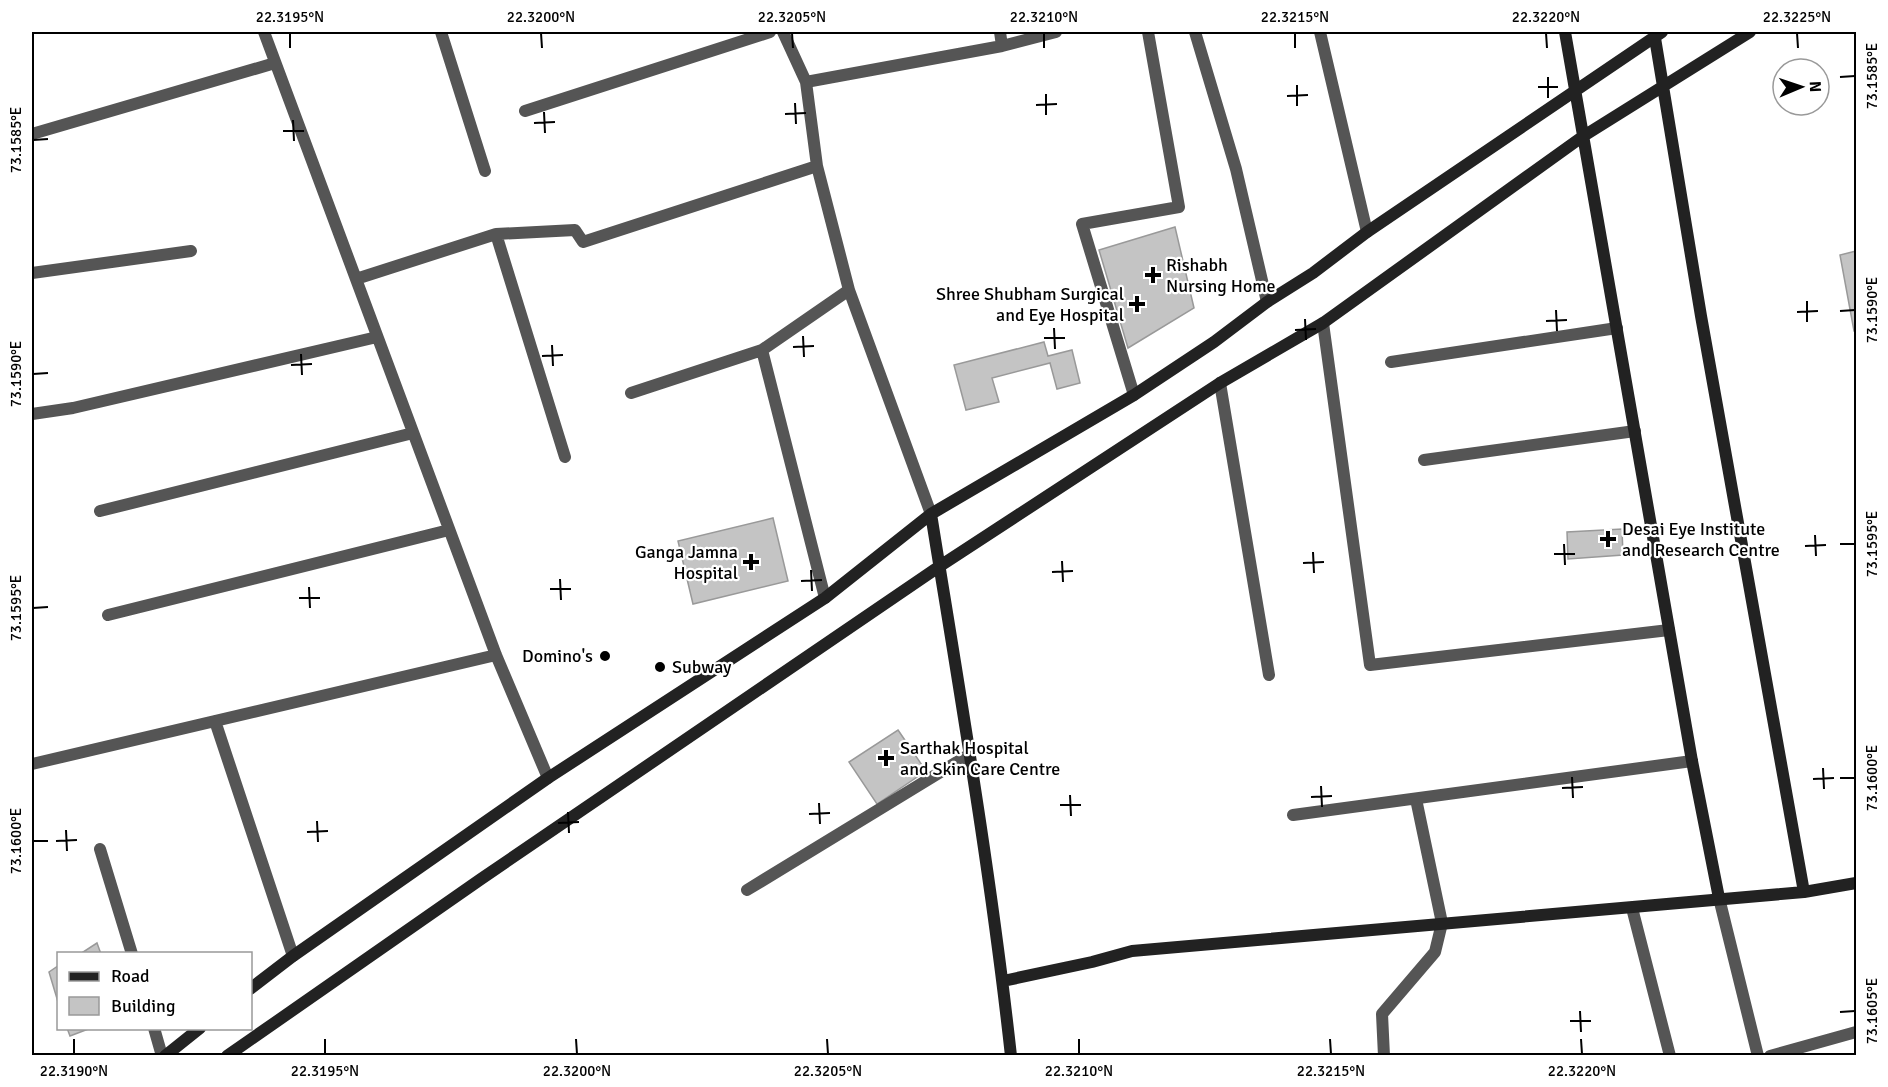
<svg xmlns="http://www.w3.org/2000/svg" width="1888" height="1087" font-family="Signika,sans-serif">
  <style>
    .building { fill: #c4c4c4; stroke: #999; stroke-width: 1.5 }
    .lines { fill: none; stroke-linecap: round; stroke-linejoin: round }
    .street { stroke: #555; stroke-width: 12 }
    .secondary { stroke: #222; stroke-width: 12 }
    .ticks { fill: none; stroke: #000; stroke-width: 2 }
    .poi-dot { fill: #000; stroke: #fff; stroke-width: 2 }
    .labels { text-anchor: middle; stroke-width: 4.5; stroke-linejoin: round; paint-order: stroke }
    .poi-label { font-size: 18px; fill: #000; stroke: #fff; text-anchor: start }
    .neatline { fill: none; stroke: #000; stroke-width: 2 }
    .ticks-label { font-size: 15px; text-anchor: middle; fill: #000 }
  </style>
  <rect width="100%" height="100%" fill="#fff"/>
  <path class="building" d="M1175 227 1194 308 1128 348 1099 250Z
    M1856 251V331H1854L1840 255Z
    M1044 342 1048 356 1072 350 1080 383 1057 389 1050 363 992 378 999 402 966 410 954 365Z
    M773 518 788 581 693 604 678 541Z
    M1622 529 1623 555 1568 559 1567 532Z
    M898 730 926 771 877 804 849 762Z
    M97 943 101 954H80Z
    M58 966V1002L49 972Z
    M67 1028H91L70 1036Z"/>
  <g class="lines">
    <path class="street" d="M264 32 496 655 548 778
      M441 32 485 171
      M783 32 806 82 817 166 849 290 931 514
      M1000 32 1002 46
      M1195 32 1236 169 1267 302
      M1320 32 1367 232
      M806 82 1002 46 1056 32
      M525 111 770 32
      M32 134 275 63
      M496 234 575 230 583 242 817 166
      M32 273 191 251
      M356 279 496 234 565 457
      M1323 323 1370 665 1669 630
      M762 350 825 598
      M1391 362 1617 328
      M1220 383 1269 675
      M631 393 762 350 849 290
      M1134 395 1082 224 1179 207 1148 32
      M32 414 73 408 377 337
      M1424 460 1635 431
      M100 511 413 433
      M108 615 449 530
      M215 721 293 956
      M32 764 496 655
      M1293 815 1692 761
      M100 849 132 954
      M747 890 970 754
      M1719 898 1758 1056
      M1632 908 1670 1056
      M154 1028 162 1056
      M1384 1056 1382 1014 1435 952 1442 923 1416 799
      M1770 1056 1856 1032"/>
    <path class="secondary" d="M1565 32 1692 761 1719 898
      M1654 32 1701 316 1804 892
      M931 514C960 694 991 874 1011 1056
      M1003 981 1092 962 1132 951 1804 892 1856 883
      M250 989 293 956 548 778 825 598 931 514 1134 395 1214 342 1267 302 1313 273 1367 232 1662 32
      M165 1056 200 1028
      M227 1056 481 879 940 566 1220 383 1323 323 1582 137 1750 32"/>
  </g>
  <path class="ticks" d="M290 33V48M541 33 542 48M792 33 793 48M1044 33V48M1295 33V48M1546 33 1547 48M1797 33 1798 48M1548 77V98M1840 77 1855 76M1297 85V106M1538 87H1558M1046 94V115M1287 96 1308 95M795 103 796 124M1036 105 1057 104M544 112 545 133M785 114 806 113M293 120 294 141M534 123 555 122M283 131H304M33 140 48 139M1807 301V322M1556 310 1557 331M1840 311 1855 310M1797 312 1818 311M1305 319 1306 340M1546 321 1567 320M1054 328 1055 349M1295 330 1316 329M803 336 804 357M1044 338H1065M552 345 553 366M793 347 814 346M301 354 302 375M542 356 563 355M291 365 312 364M33 374 48 373M1815 535 1816 556M1564 544 1565 565M1840 544H1855M1805 546 1826 545M1313 552 1314 573M1554 554H1575M1062 561 1063 582M1303 563 1324 562M811 570 812 591M1052 572 1073 571M560 579 561 600M801 581 822 580M309 587 310 608M550 589H571M299 598H320M33 608 48 607M1823 768 1824 789M1572 777 1573 798M1840 778H1855M1813 779 1834 778M1321 786 1322 807M1562 788 1583 787M1070 795 1071 816M1311 797 1332 796M819 803 820 824M1060 805H1081M568 812 569 833M809 814 830 813M317 821 318 842M558 823 579 822M66 830 67 851M307 832 328 831M33 841H48M56 841 77 840M1580 1011 1581 1032M1840 1012 1855 1011M1570 1021H1591M74 1039V1054M325 1039V1054M576 1039 577 1054M827 1039 828 1054M1079 1039V1054M1330 1039 1331 1054M1581 1039 1582 1054"/>
  <g class="poi-dot">
    <path d="M1150 266h6v6h6v6h-6v6h-6v-6h-6v-6h6z"/>
    <path d="M1134 295h6v6h6v6h-6v6h-6v-6h-6v-6h6z"/>
    <path d="M1605 530h6v6h6v6h-6v6h-6v-6h-6v-6h6z"/>
    <path d="M748 553h6v6h6v6h-6v6h-6v-6h-6v-6h6z"/>
    <circle cx="605" cy="656" r="6"/>
    <circle cx="660" cy="667" r="6"/>
    <path d="M883 749h6v6h6v6h-6v6h-6v-6h-6v-6h6z"/>
  </g>
  <g class="labels">
    <g class="poi-label">
      <text x="1166" y="271">Rishabh<tspan x="1166" dy="21">Nursing Home</tspan></text>
      <text x="1124" y="300" text-anchor="end">Shree Shubham Surgical<tspan x="1124" dy="21">and Eye Hospital</tspan></text>
      <text x="1622" y="535">Desai Eye Institute<tspan x="1622" dy="21">and Research Centre</tspan></text>
      <text x="738" y="558" text-anchor="end">Ganga Jamna<tspan x="738" dy="21">Hospital</tspan></text>
      <text x="593" y="662" text-anchor="end">Domino's</text>
      <text x="672" y="673">Subway</text>
      <text x="900" y="754">Sarthak Hospital<tspan x="900" dy="21">and Skin Care Centre</tspan></text>
    </g>
  </g>
  <rect width="1888" height="1087" fill="none" stroke="#ffffff" stroke-width="66"/>
  <rect x="57" y="952" width="195" height="78" fill="#ffffff" stroke="#999999" stroke-width="1.5"/>
  <rect x="69" y="972" width="30" height="9" fill="#222222" stroke="#999999" stroke-width="1.5"/>
  <text x="111" y="982" font-size="18" fill="#000000">Road</text>
  <rect x="69" y="997" width="30" height="18" fill="#c4c4c4" stroke="#999999" stroke-width="1.5"/>
  <text x="111" y="1012" font-size="18" fill="#000000">Building</text>
  <g transform="translate(1801 87) rotate(88)"><circle r="28" fill="#ffffff" stroke="#999999" stroke-width="1.5"/>
  <path d="M0-4.5L10 22L0 15L-10 22Z" fill="#000000"/>
  <text y="-9" font-size="16" font-weight="bold" text-anchor="middle" fill="#000000">N</text>
  </g>
  <rect x="33" y="33" width="1822" height="1021" class="neatline"/>
  <g class="ticks-label">
    <text x="290" y="22">22.3195°N</text>
    <text x="541" y="22">22.3200°N</text>
    <text x="792" y="22">22.3205°N</text>
    <text x="1044" y="22">22.3210°N</text>
    <text x="1295" y="22">22.3215°N</text>
    <text x="1546" y="22">22.3220°N</text>
    <text x="1797" y="22">22.3225°N</text>
    <text transform="translate(1872 76) rotate(-90)" y="5">73.1585°E</text>
    <text transform="translate(16 140) rotate(-90)" y="5">73.1585°E</text>
    <text transform="translate(1872 310) rotate(-90)" y="5">73.1590°E</text>
    <text transform="translate(16 374) rotate(-90)" y="5">73.1590°E</text>
    <text transform="translate(1872 544) rotate(-90)" y="5">73.1595°E</text>
    <text transform="translate(16 608) rotate(-90)" y="5">73.1595°E</text>
    <text transform="translate(1872 778) rotate(-90)" y="5">73.1600°E</text>
    <text transform="translate(16 841) rotate(-90)" y="5">73.1600°E</text>
    <text transform="translate(1872 1011) rotate(-90)" y="5">73.1605°E</text>
    <text x="74" y="1076">22.3190°N</text>
    <text x="325" y="1076">22.3195°N</text>
    <text x="577" y="1076">22.3200°N</text>
    <text x="828" y="1076">22.3205°N</text>
    <text x="1079" y="1076">22.3210°N</text>
    <text x="1331" y="1076">22.3215°N</text>
    <text x="1582" y="1076">22.3220°N</text>
  </g>
</svg>
